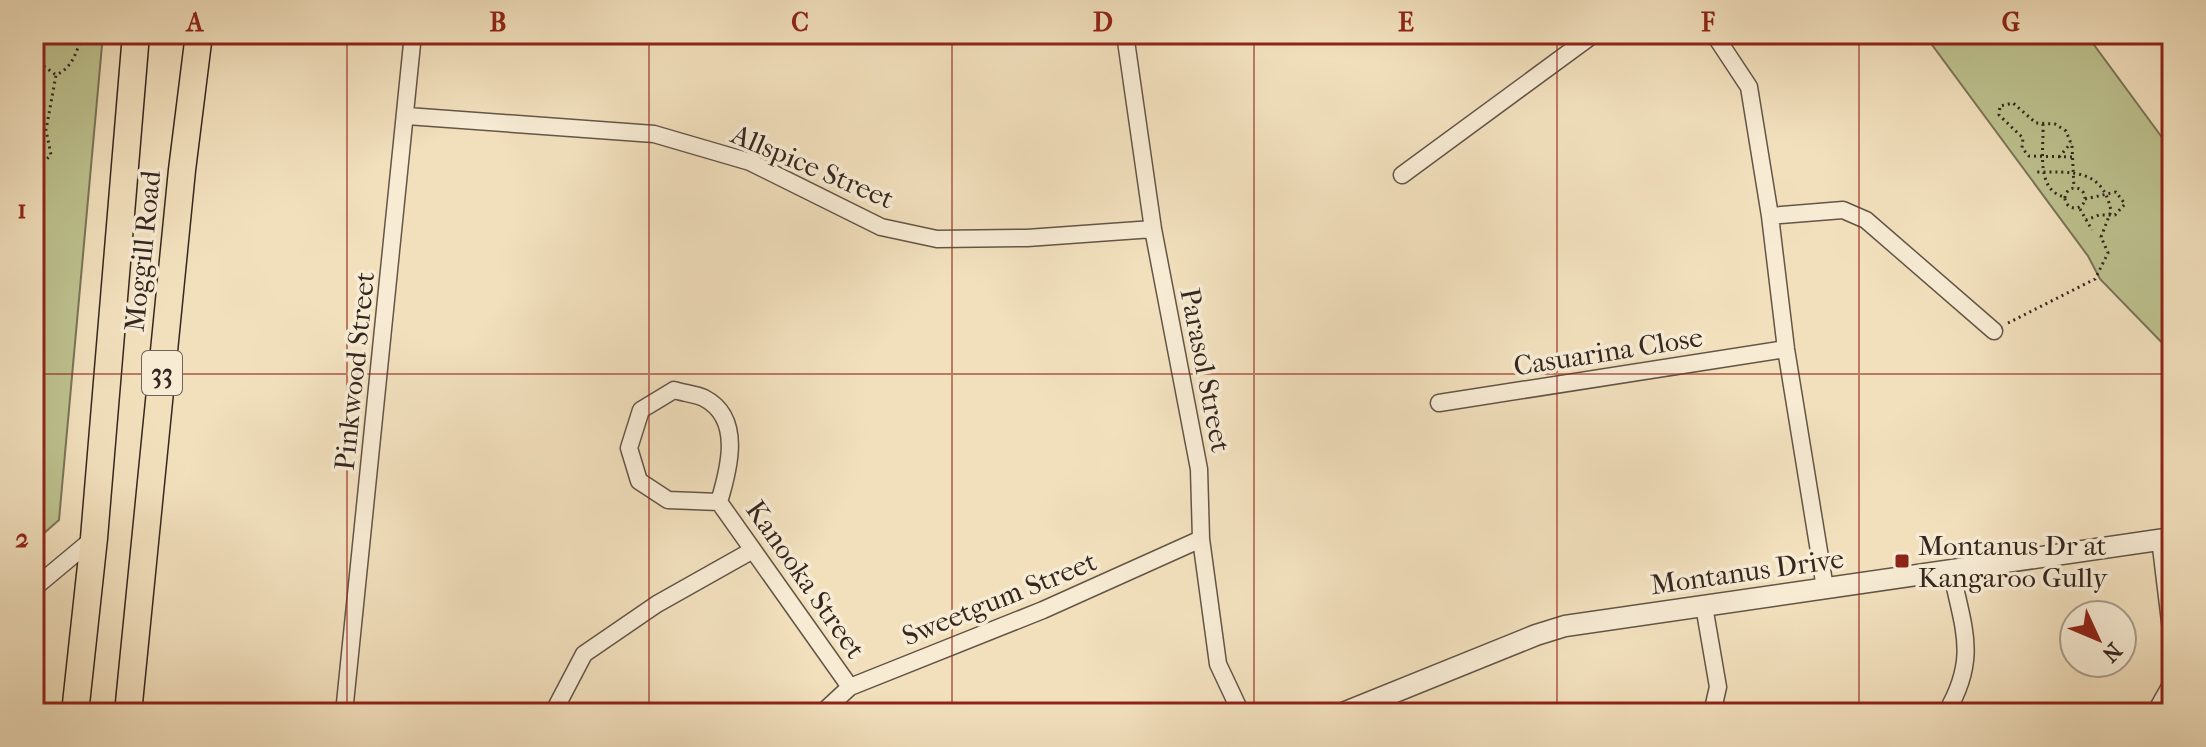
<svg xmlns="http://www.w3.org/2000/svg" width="2206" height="747" font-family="'IM FELL French Canon',serif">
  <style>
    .green { fill: #bdc28f; stroke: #797458; stroke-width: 2 }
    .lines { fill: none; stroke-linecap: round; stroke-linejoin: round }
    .minor-casing { stroke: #645547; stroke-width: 19 }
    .tertiary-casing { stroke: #645547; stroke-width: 23 }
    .primary-casing { stroke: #352720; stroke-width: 29 }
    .path { stroke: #352720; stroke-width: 3; stroke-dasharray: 2 4; stroke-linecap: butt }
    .minor { stroke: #f7ebd4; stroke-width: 16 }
    .tertiary { stroke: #f7ebd4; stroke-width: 20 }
    .primary { stroke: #f2e0bd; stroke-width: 26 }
    .grid { fill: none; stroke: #8f2418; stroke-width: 2; stroke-opacity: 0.55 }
    .poi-dot { fill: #8f2418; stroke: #f7ebd4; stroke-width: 3 }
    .labels { text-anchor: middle; stroke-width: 7; stroke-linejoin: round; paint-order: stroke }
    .shield { fill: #f7ebd4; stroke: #6f6256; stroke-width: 2 }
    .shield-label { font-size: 26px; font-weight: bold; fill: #352720 }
    .street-label { font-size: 28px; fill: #352720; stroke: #f7ebd4 }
    .poi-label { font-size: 28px; fill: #352720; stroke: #f7ebd4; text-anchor: start }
    .neatline { fill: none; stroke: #8f2418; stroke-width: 3 }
    .grid-label { font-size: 26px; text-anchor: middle; font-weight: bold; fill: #8f2418 }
  </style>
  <rect width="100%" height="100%" fill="#f2e0bd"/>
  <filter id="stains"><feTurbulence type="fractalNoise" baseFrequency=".0025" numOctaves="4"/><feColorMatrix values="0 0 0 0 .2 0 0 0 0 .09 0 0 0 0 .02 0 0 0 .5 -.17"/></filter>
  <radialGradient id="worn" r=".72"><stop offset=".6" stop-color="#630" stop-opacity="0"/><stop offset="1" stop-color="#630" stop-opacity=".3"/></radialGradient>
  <path class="green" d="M34 34H103L59 520 34 542Z
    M1924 34H2086L2172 151V353L2100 279 2088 256Z"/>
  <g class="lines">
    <defs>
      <path id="minor" d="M1125 34 1153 229 1199 469 1201 539 1218 664 1241 713
        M1714 34 1749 87 1770 216 1786 349 1825 588
        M407 116 654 134 750 162 881 227 937 239 1027 238 1153 229
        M1402 175 1594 34
        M1770 216 1843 210 1866 220 1994 331
        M1439 403 1786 349
        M719 502 668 500 639 481 629 448 641 410 674 390C683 393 696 394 704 398 743 418 729 469 719 502L850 687
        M2160 539 2172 638
        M34 588 94 538
        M1704 606 1718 687 1712 713
        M344 713 413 34
        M553 713 584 654 657 604 753 550
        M822 713 850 687 1043 610 1201 539
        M1946 713C1979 657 1963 629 1951 569
        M2155 713 2172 683"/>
      <path id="tertiary" d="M1343 713 1536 635 1565 626 2172 538"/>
      <path id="primary" d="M75 713 94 538 136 34
        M128 713 182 170 199 34"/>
    </defs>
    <use href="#minor" class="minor-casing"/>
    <use href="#tertiary" class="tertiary-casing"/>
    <use href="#primary" class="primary-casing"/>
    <path class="path" d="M34 48 43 34
      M34 59 56 75
      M2043 124C2044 149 2035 191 2065 197
      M2059 157 2071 143
      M2072 157 2029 156 2022 148 2023 138 1999 115 2000 106 2013 103 2036 123 2055 124 2066 131 2072 146 2074 188
      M34 171 51 155 46 130 56 75C75 66 75 51 84 34
      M2065 198a10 10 0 1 1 20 0a10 10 0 1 1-20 0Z
      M2085 199 2116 192 2125 204 2115 215H2099L2086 220
      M2080 209 2092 230
      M2008 323 2095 279 2108 253 2101 237 2111 211C2103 168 2071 172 2035 172"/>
    <use href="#minor" class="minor"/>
    <use href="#tertiary" class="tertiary"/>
    <use href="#primary" class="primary"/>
  </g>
  <path class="grid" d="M347 34V713M649 34V713M952 34V713M1254 34V713M1557 34V713M1859 34V713M34 374H2172"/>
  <rect class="poi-dot" x="1894" y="553" width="16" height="16" rx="4"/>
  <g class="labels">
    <rect class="shield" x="142" y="351" width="40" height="44" rx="6"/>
    <g class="shield-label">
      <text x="162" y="382">33</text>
    </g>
    <g class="street-label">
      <text transform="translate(813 166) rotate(23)" y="10">Allspice Street</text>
      <text transform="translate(142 251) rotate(-84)" y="10">Moggill Road</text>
      <text transform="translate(1608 351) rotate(-9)" y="10">Casuarina Close</text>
      <text transform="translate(1206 370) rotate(79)" y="10">Parasol Street</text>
      <text transform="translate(354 371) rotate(-84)" y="10">Pinkwood Street</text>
      <text transform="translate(1747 571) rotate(-8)" y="10">Montanus Drive</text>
      <text transform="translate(806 579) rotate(55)" y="10">Kanooka Street</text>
      <text transform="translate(999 598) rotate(-22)" y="10">Sweetgum Street</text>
    </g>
    <g class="poi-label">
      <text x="1918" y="555">Montanus Dr at<tspan x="1918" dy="32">Kangaroo Gully</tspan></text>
    </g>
  </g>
  <rect width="2206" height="747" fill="none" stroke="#f2e0bd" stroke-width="88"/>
  <g transform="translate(2098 639) rotate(134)"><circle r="38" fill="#f7ebd4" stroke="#a99d8c" stroke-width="2"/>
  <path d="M0-6L14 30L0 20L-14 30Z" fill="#8f2418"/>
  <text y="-12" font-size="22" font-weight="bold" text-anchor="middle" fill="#352720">N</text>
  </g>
  <rect x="44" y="44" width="2118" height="659" class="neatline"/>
  <g class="grid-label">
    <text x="195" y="31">A</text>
    <text x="498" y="31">B</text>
    <text x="800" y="31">C</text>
    <text x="1103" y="31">D</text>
    <text x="1406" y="31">E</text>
    <text x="1708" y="31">F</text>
    <text x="2011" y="31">G</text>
    <text x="22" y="218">1</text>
    <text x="22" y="547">2</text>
  </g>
  <rect width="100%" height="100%" filter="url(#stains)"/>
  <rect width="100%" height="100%" fill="url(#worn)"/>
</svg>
